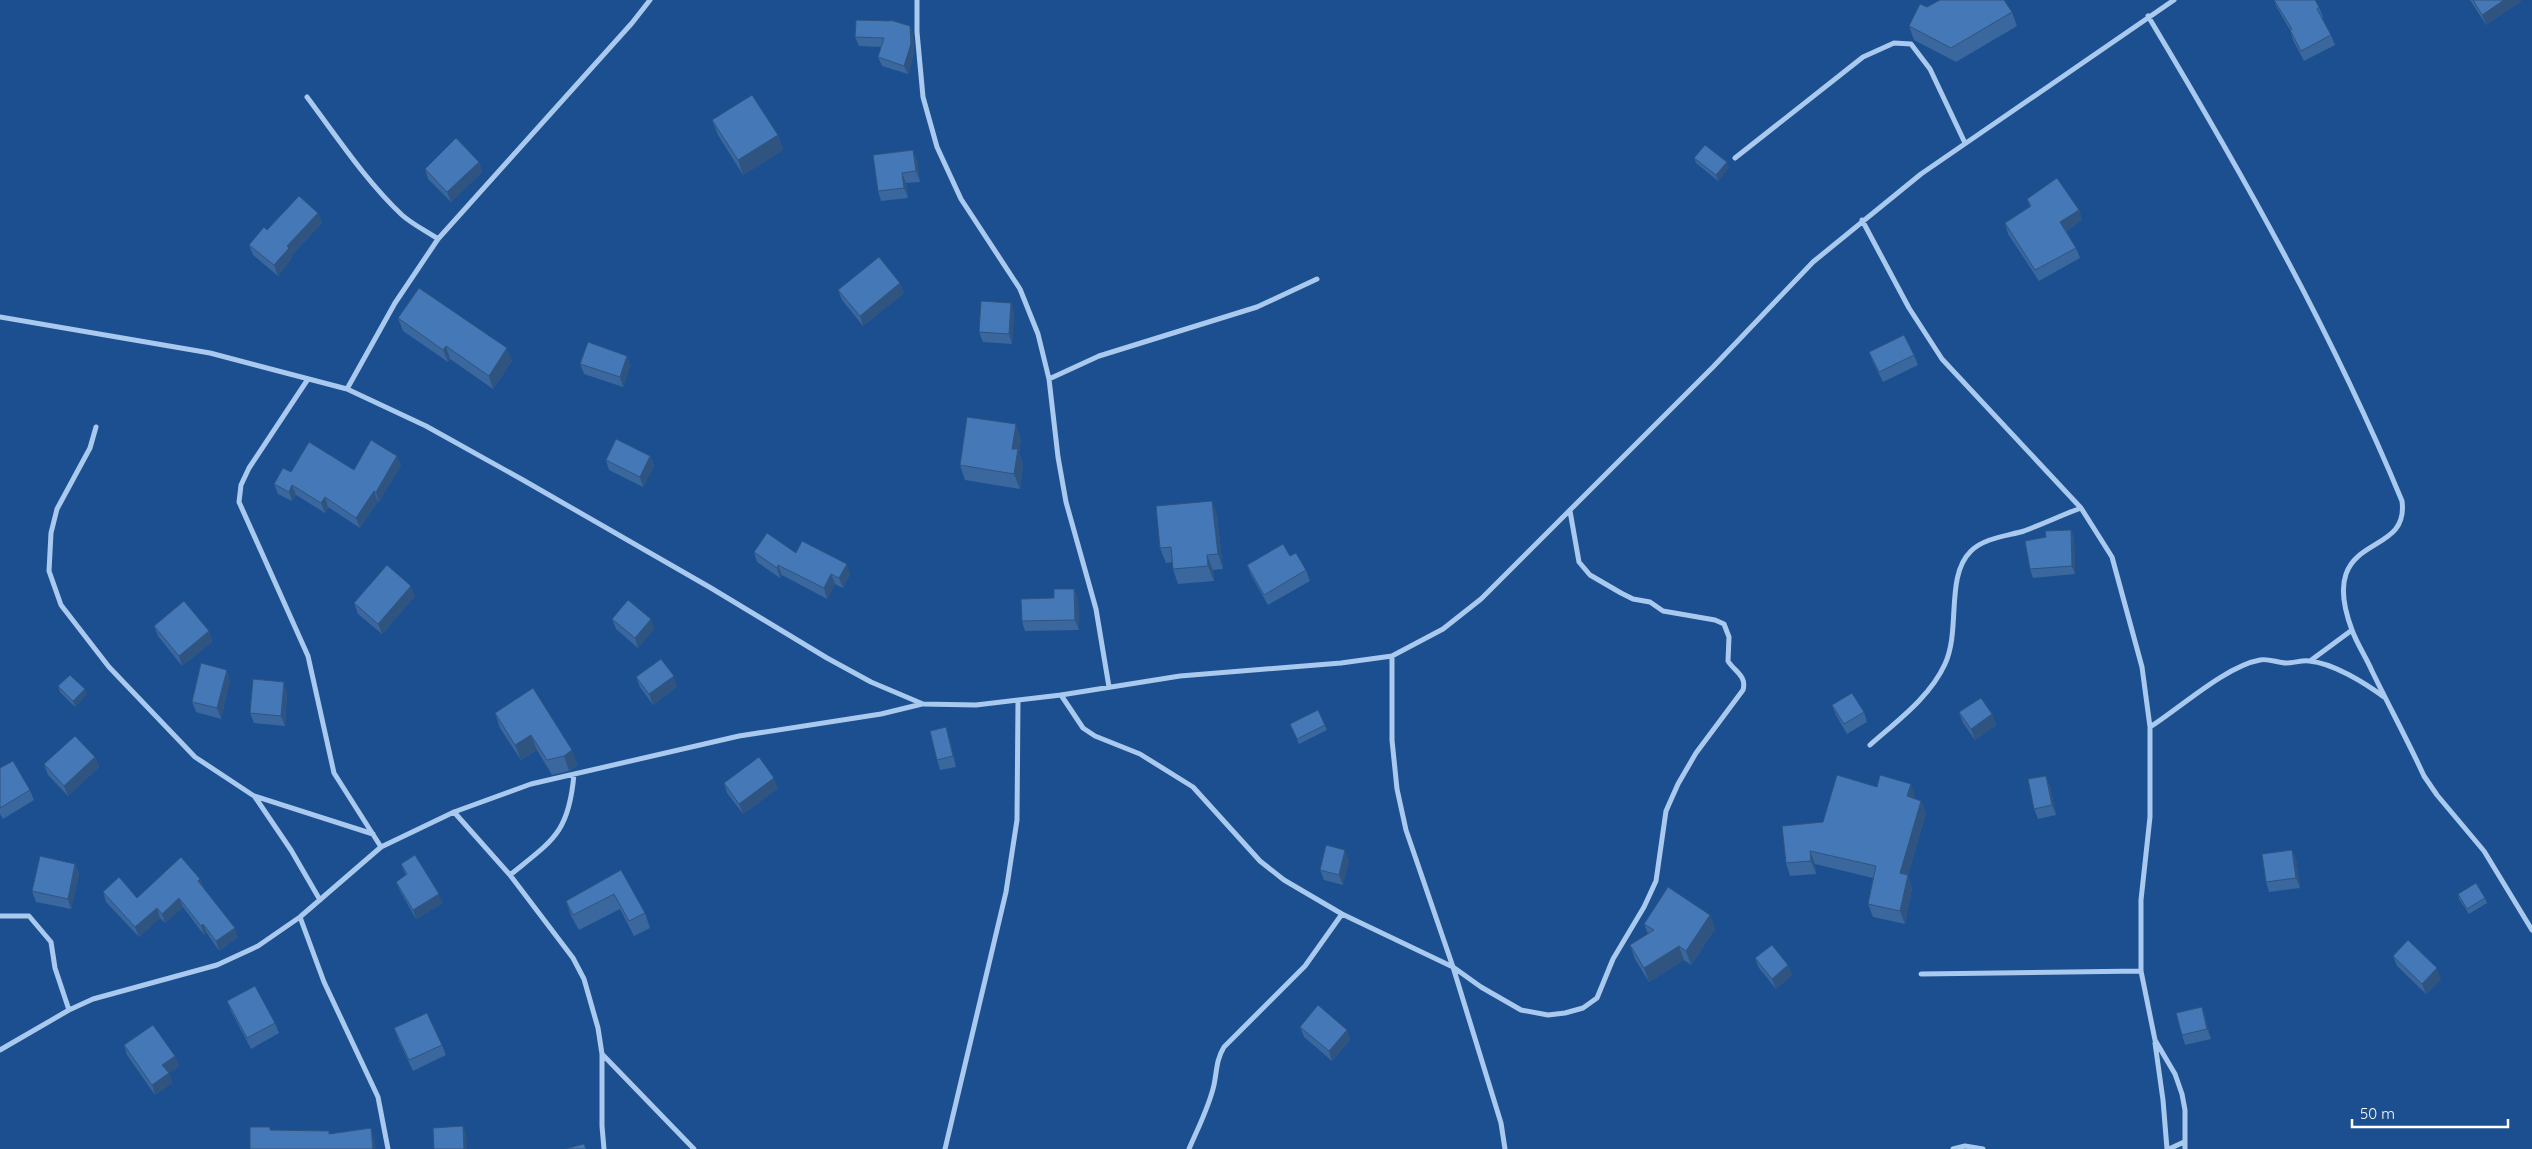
<svg xmlns="http://www.w3.org/2000/svg" width="2532" height="1149" font-family="Quicksand,sans-serif">
  <style>
    .lines { fill: none; stroke-linecap: round; stroke-linejoin: round }
    .minor { stroke: #a9c9ee; stroke-width: 5 }
    .wall { fill: #3a679d }
    .shaded-wall { fill: #305480 }
    .building { fill: #4478b7; stroke: #305480 }
  </style>
  <rect width="100%" height="100%" fill="#1b4f8f"/>
  <g class="lines">
    <path class="minor" d="M917 0V32L923 97 937 147 961 199 1020 289 1038 334 1049 379 1058 457 1066 502 1096 609 1109 687
      M2148 16C2242 173 2332 332 2402 501 2408 546 2358 539 2346 574 2340 591 2346 614 2352 630 2357 644 2366 657 2372 671 2389 706 2408 741 2424 776L2437 795 2484 851 2532 930
      M307 97C337 137 366 181 402 215 412 224 426 231 438 239
      M1735 158 1863 57 1894 43 1911 44 1930 69 1965 143
      M1862 220 1909 308 1942 359 2081 508 2112 557 2142 667 2150 727V817L2141 900V971L2155 1040 2175 1074 2182 1094 2185 1110V1149
      M0 317 210 353 347 389 426 426 523 480 711 588 827 658 871 682 923 704 976 705 1061 695 1180 676 1341 663 1392 656 1443 629 1481 599 1713 367 1813 262 1921 174 2174 0
      M308 379 249 468 241 485 239 502 308 656 334 773 381 847
      M1049 379 1099 356 1257 307 1317 279
      M347 389 395 303 438 239 632 23 650 0
      M96 427 90 448 57 509 51 533 49 571 61 605 109 667 195 757 254 796 373 834
      M1392 656V740L1397 789 1406 830 1453 967 1501 1123 1505 1149
      M2310 661 2352 630
      M1061 695 1083 728 1095 736 1140 754 1193 787 1260 861 1284 880 1342 914 1453 967 1481 987 1521 1010 1548 1015 1565 1013 1583 1008 1597 998 1613 959 1644 907 1656 881 1666 811 1678 784 1696 753 1743 690C1747 676 1735 672 1728 661L1729 637 1724 624 1715 620 1663 611 1650 602 1633 599 1621 593 1590 575 1579 562 1570 511
      M2150 727C2180 708 2226 666 2260 660 2268 658 2278 663 2286 663 2294 663 2302 660 2309 661 2333 663 2365 683 2384 697
      M1870 745C1897 721 1930 697 1945 664 1961 630 1945 576 1971 551 1984 538 2007 536 2024 531 2043 524 2062 515 2081 508
      M255 797 291 850 320 900
      M454 812 510 875 573 958 584 979 598 1028 602 1054 694 1149
      M510 875C553 840 569 833 574 774
      M0 916H29L51 942 55 968 69 1010
      M300 917 324 982 378 1097 388 1149
      M1921 974 2141 971
      M2155 1043 2163 1100 2167 1149
      M0 1050 69 1010 93 999 217 965 258 946 300 917 381 847 454 812 531 784 739 736 881 714 922 704
      M602 1054V1126L604 1149
      M945 1149 1006 892 1017 820 1018 701
      M1189 1149C1198 1128 1209 1107 1214 1085 1217 1071 1216 1060 1224 1047L1305 966 1342 914
      M1953 1149 1965 1146 1983 1149
      M2169 1149 2184 1142"/>
  </g>
  <path class="wall" d="M2274 0H2315L2319 7 2323 17 2322 18 2331 35 2335 45 2304 61 2293 40 2290 30 2276 6Z
    M2470 0H2521V1L2486 25Z
    M1927 7 2012 12 2017 26 1956 62 1914 40 1909 26Z
    M910 26 913 34 914 53 908 74 882 66 878 57 882 47 859 46 855 37Z
    M712 120 778 135 783 150 743 175 718 135Z
    M1694 158 1729 167 1718 181 1696 163Z
    M917 160 920 182 906 183 908 198 881 201 878 191Z
    M479 162 482 172 451 202 428 179 425 169Z
    M2027 199 2079 210 2082 220 2066 231 2076 248 2080 258 2039 281 2008 234 2005 223 2030 207Z
    M318 213 322 223 291 256 292 258 278 276 253 255 249 245 267 230Z
    M900 283 904 293 863 326 842 300 838 290Z
    M1011 303 1014 313 1012 344 983 342 979 332Z
    M398 318 512 361 493 389 450 359 448 362 403 331Z
    M1869 352 1914 355 1918 365 1883 382 1873 362Z
    M627 356 630 366 623 387 584 374 580 364Z
    M1021 439 1019 453 1023 464 1020 489 965 480 960 465Z
    M650 456 654 466 643 487 609 470 606 460Z
    M401 465 379 502 378 501 360 528 328 507 325 513 296 495 292 501 278 494 274 484 291 472 354 470Z
    M1212 501 1217 516 1223 569 1213 570 1214 581 1178 584 1173 569 1172 562 1166 563 1160 548Z
    M2071 530 2074 539 2075 574 2033 578 2030 569 2046 537Z
    M754 552 796 553 850 574 843 588 835 584 827 599 782 575 780 578 757 562Z
    M1290 556 1306 570 1310 581 1268 605 1251 575 1247 565Z
    M1074 589 1078 599 1079 630 1025 631 1022 621Z
    M415 596 382 634 358 614 354 603Z
    M612 619 654 629 638 648 616 629Z
    M154 626 209 631 212 642 182 666 158 636Z
    M636 677 677 687 653 705 640 687Z
    M230 680 221 719 196 712 192 702Z
    M58 686 87 694 75 707 60 692Z
    M533 688 578 765 569 771 552 775 537 750 521 760 500 728 495 713Z
    M287 692 285 726 254 723 250 713Z
    M1832 705 1864 712 1867 722 1847 734 1836 715Z
    M1959 712 1992 714 1996 725 1975 740 1963 723Z
    M1290 724 1325 725 1327 730 1299 744Z
    M949 737 956 767 940 770 937 760Z
    M95 757 99 767 68 796 48 775 44 764Z
    M0 768 30 790 34 800 3 819 0 814Z
    M724 783 778 788 743 814 727 793Z
    M2050 786 2056 815 2038 819 2034 809Z
    M1877 787 1915 797V799L1921 801 1926 813 1908 875 1912 888 1905 924 1873 917 1868 904 1873 878 1815 864 1816 874 1790 876 1786 863 1823 822Z
    M2292 850 2296 860 2300 888 2269 892 2266 882Z
    M1349 860 1343 885 1324 880 1320 870Z
    M75 864 79 874 71 909 36 902 32 891Z
    M401 864 443 903 416 919 400 891 396 882 406 876Z
    M621 870 645 913 650 928 634 936 620 909 579 930 571 916 566 901Z
    M200 879 203 887 238 937 219 951 207 933 204 935 183 907 165 923 160 918 139 937 106 902 103 892 137 898Z
    M2458 894 2485 898 2487 903 2469 914 2459 899Z
    M1710 915 1715 929 1691 965 1684 960 1649 982 1635 959 1630 945 1648 934 1644 924Z
    M2393 956 2441 979 2426 994 2397 966Z
    M1755 958 1788 965 1792 975 1776 989 1759 968Z
    M227 1001 275 1023 279 1033 251 1049 231 1011Z
    M2202 1007 2205 1017 2211 1039 2185 1045 2182 1035Z
    M1300 1027 1347 1030 1350 1040 1332 1061 1304 1037Z
    M394 1028 442 1045 446 1055 413 1071 398 1039Z
    M124 1045 175 1056 179 1066 169 1073 172 1083 155 1095 127 1055Z"/>
  <path class="shaded-wall" d="M2504 0H2521V1L2486 25 2482 15Z
    M910 26 913 34 914 53 908 74 904 66Z
    M778 135 783 150 743 175 738 160Z
    M913 150 917 160 920 182 916 171Z
    M479 162 482 172 451 202 447 192Z
    M1727 162 1729 167 1718 181 1716 175Z
    M902 173 906 183 908 198 904 188Z
    M2079 210 2082 220 2064 232 2060 222Z
    M318 213 322 223 291 256 292 258 278 276 274 265 287 246Z
    M900 283 904 293 863 326 860 316Z
    M1011 303 1014 313 1012 344 1009 334Z
    M446 346 450 359 448 362 443 350Z
    M507 348 512 361 493 389 489 376Z
    M627 356 630 366 623 387 620 377Z
    M1016 424 1021 439 1019 453 1023 464 1020 489 1014 474 1012 449Z
    M397 456 401 465 379 502 376 492Z
    M650 456 654 466 643 487 640 477Z
    M292 485 296 495 292 501 289 492Z
    M374 491 378 501 360 528 356 518Z
    M325 497 328 507 325 513 321 503Z
    M1212 501 1217 516 1223 569 1218 554Z
    M2071 530 2074 539 2075 574 2072 566Z
    M1207 555 1213 570 1214 581 1208 566Z
    M847 564 850 574 843 588 839 578Z
    M778 565 782 575 780 578 777 568Z
    M831 574 835 584 827 599 824 588Z
    M411 586 415 596 382 634 378 624Z
    M1074 589 1078 599 1079 630 1075 620Z
    M651 619 654 629 638 648 635 638Z
    M209 631 212 642 182 666 179 656Z
    M227 670 230 680 221 719 217 708Z
    M674 676 677 687 653 705 649 694Z
    M284 682 287 692 285 726 281 716Z
    M85 689 87 694 75 707 73 701Z
    M1992 714 1996 725 1975 740 1971 729Z
    M531 735 537 750 521 760 515 745Z
    M572 750 578 765 569 771 564 756Z
    M95 757 99 767 68 796 64 786Z
    M2046 776 2050 786 2056 815 2052 805Z
    M774 778 778 788 743 814 739 804Z
    M1911 784 1915 797 1912 809 1907 796Z
    M1921 801 1926 813 1908 875 1912 888 1905 924 1900 911V873Z
    M1345 850 1349 860 1343 885 1339 875Z
    M2292 850 2296 860 2300 888 2296 878Z
    M1810 851 1815 864 1816 874 1811 861Z
    M75 864 79 874 71 909 68 899Z
    M200 879 204 888 198 881Z
    M439 894 443 903 416 919 413 910Z
    M179 898 183 907 165 923 162 914Z
    M157 908 160 918 139 937 135 927Z
    M1710 915 1715 929 1691 965 1686 951Z
    M203 924 207 933 204 935 201 926Z
    M235 928 238 937 219 951 216 941Z
    M1679 946 1684 960 1649 982 1644 968Z
    M1788 965 1792 975 1776 989 1772 979Z
    M2437 968 2441 979 2426 994 2422 984Z
    M2202 1007 2205 1017 2211 1039 2207 1029Z
    M1347 1030 1350 1040 1332 1061 1329 1051Z
    M175 1056 179 1066 169 1073 172 1083 155 1095 152 1085 162 1065Z
    M463 1126 466 1134 467 1149H464Z
    M371 1128 374 1138 376 1149H373Z"/>
  <path class="building" d="M1940 0H2004L2012 12 1951 48 1909 26 1920 4 1927 7Z
    M2274 0H2315L2319 7 2317 9 2331 35 2301 51 2290 30 2292 29Z
    M2473 0H2504L2482 15Z
    M856 20 890 21V20L910 26 911 44 904 66 878 57 884 38 855 37Z
    M752 95 778 135 738 160 712 120Z
    M456 138 479 162 447 192 425 169Z
    M1705 145 1727 162 1716 175 1694 158Z
    M913 150 916 171 902 173 904 188 878 191 873 155Z
    M2057 178 2079 210 2060 222 2076 248 2035 270 2005 223 2031 206 2027 199Z
    M299 196 318 213 287 246 289 248 274 265 249 245 264 227 267 230Z
    M879 257 900 283 860 316 838 290Z
    M419 288 507 348 489 376 446 346 443 350 398 318Z
    M981 301 1011 303 1009 334 979 332Z
    M1904 335 1914 355 1879 372 1869 352Z
    M588 342 627 356 620 377 580 364Z
    M967 417 1016 424 1012 449H1018L1014 474 960 465Z
    M616 439 650 456 640 477 606 460Z
    M371 440 397 456 376 492 374 491 356 518 325 497 321 503 292 485 289 492 274 484 283 468 291 472 309 442 354 470Z
    M1212 501 1218 554 1207 555 1208 566 1173 569 1171 547 1160 548 1156 506Z
    M2071 530 2072 566 2030 569 2025 541 2046 537 2045 531Z
    M767 533 796 553 802 541 847 564 839 578 831 574 824 588 778 565 777 568 754 552Z
    M1283 544 1290 556 1296 553 1306 570 1264 595 1247 565Z
    M387 565 411 586 378 624 354 603Z
    M1054 589H1074L1075 620 1022 621 1021 599 1054 598Z
    M628 600 651 619 635 638 612 619Z
    M184 601 209 631 179 656 154 626Z
    M661 659 674 676 649 694 636 677Z
    M201 663 227 670 217 708 192 702Z
    M70 675 85 689 73 701 58 686Z
    M253 679 284 682 281 716 250 713Z
    M533 688 572 750 564 756 547 760 531 735 515 745 495 713Z
    M1852 693 1864 712 1844 724 1832 705Z
    M1981 698 1992 714 1971 729 1959 712Z
    M1318 710 1325 725 1297 739 1290 724Z
    M946 727 953 756 937 760 930 731Z
    M75 736 95 757 64 786 44 764Z
    M759 757 774 778 739 804 724 783Z
    M13 761 30 790 0 808V768Z
    M1837 775 1877 787 1880 775 1911 784 1907 796 1921 801 1900 873 1908 875 1900 911 1868 904 1876 866 1810 851 1811 861 1786 863 1782 826 1823 822Z
    M2046 776 2052 805 2034 809 2028 779Z
    M1326 845 1345 850 1339 875 1320 870Z
    M2292 850 2296 878 2266 882 2262 854Z
    M415 855 439 894 413 910 396 882 407 874 401 864Z
    M40 856 75 864 68 899 32 891Z
    M181 857 200 879 198 881 235 928 216 941 203 924 201 926 179 898 162 914 157 908 135 927 103 892 119 877 137 898Z
    M621 870 645 913 629 921 614 894 573 915 566 901Z
    M2476 883 2485 898 2467 909 2458 894Z
    M1668 887 1710 915 1686 951 1679 946 1644 968 1630 945 1654 930 1644 924Z
    M2408 940 2437 968 2422 984 2393 956Z
    M1772 945 1788 965 1772 979 1755 958Z
    M255 986 275 1023 247 1038 227 1001Z
    M1318 1005 1347 1030 1329 1051 1300 1027Z
    M2202 1007 2207 1029 2182 1035 2176 1013Z
    M427 1013 442 1045 409 1060 394 1028Z
    M153 1025 175 1056 162 1065 169 1073 152 1085 124 1045Z
    M463 1126 464 1149H434L433 1128Z
    M250 1127H270V1130L329 1131V1134L371 1128 373 1149H250Z
    M584 1144 586 1149H565Z"/>
  <path d="M2352 1119v8h156v-8" fill="none" stroke="#ffffff" stroke-width="2.5"/>
  <text x="2360" y="1119" font-size="15" fill="#ffffff" stroke="#1b4f8f" stroke-width="4" paint-order="stroke">50 m</text>
</svg>
